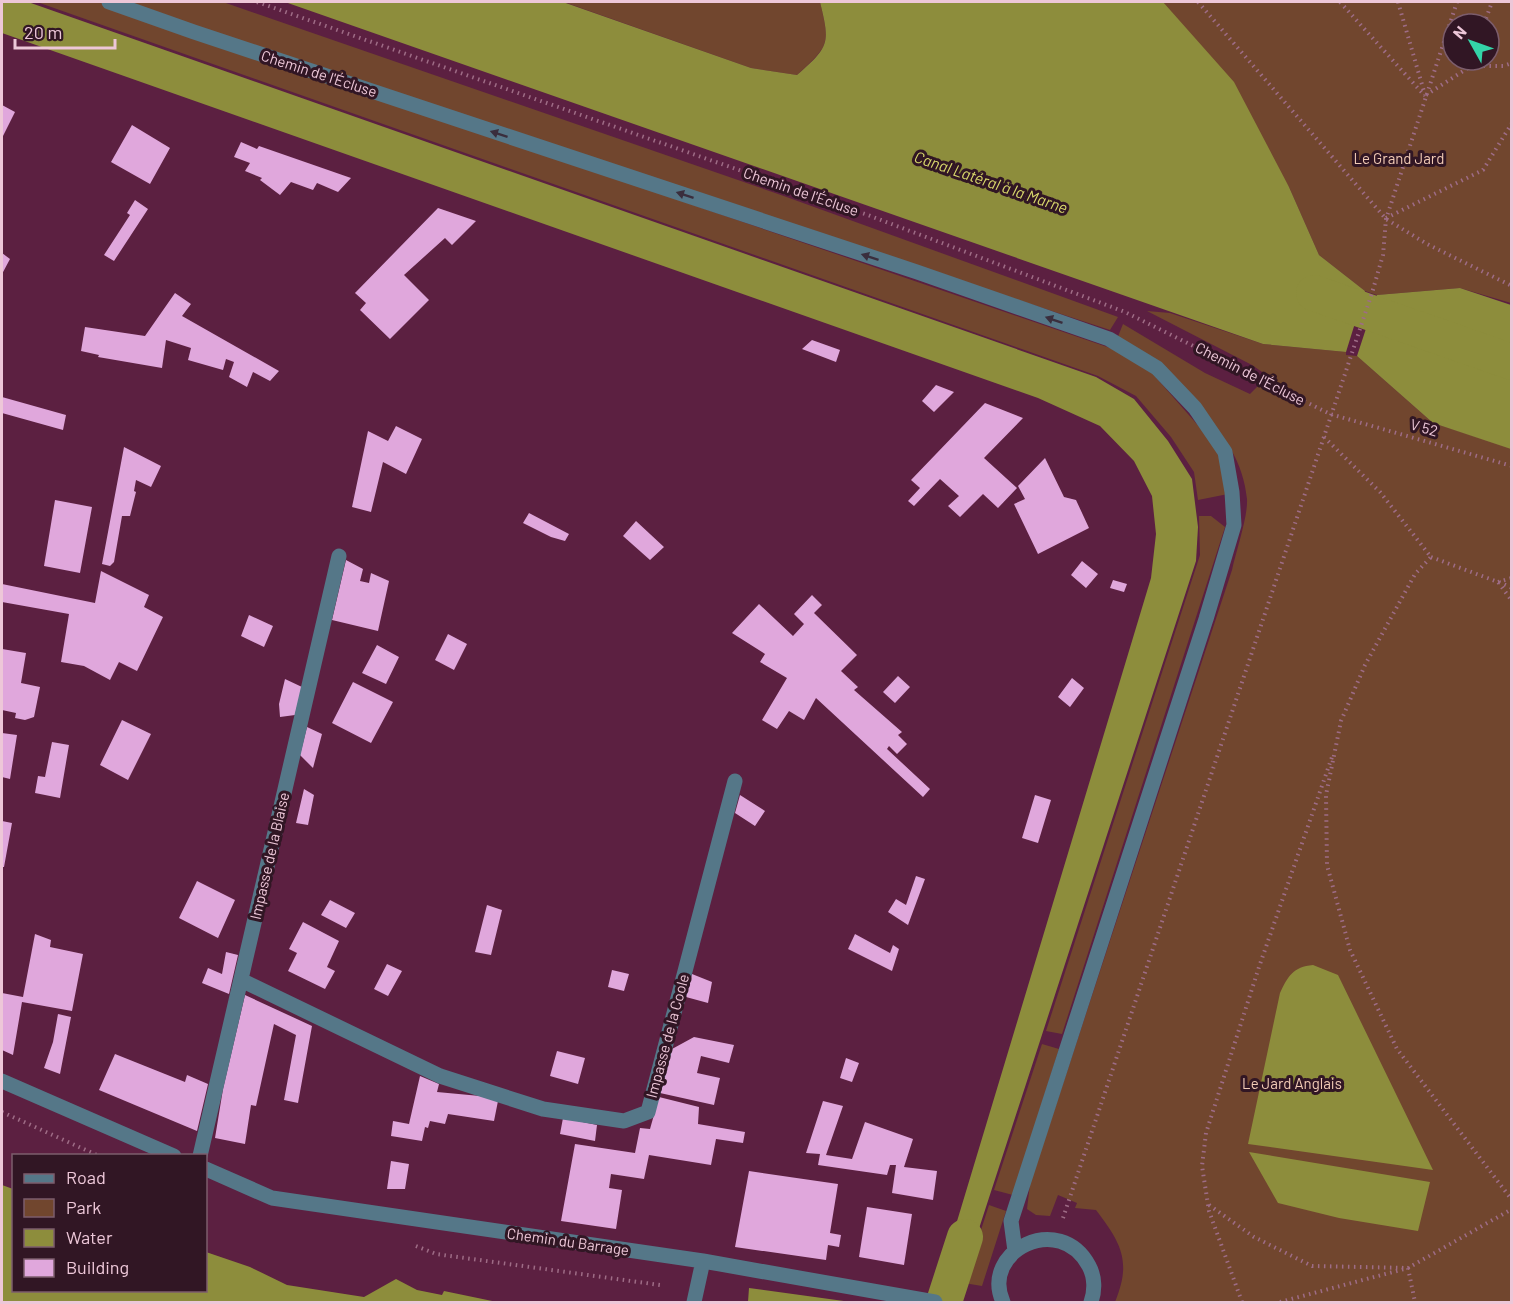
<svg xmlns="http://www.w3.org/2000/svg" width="1513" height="1304" font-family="Barlow,sans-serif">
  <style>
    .green { fill: #71462e; fill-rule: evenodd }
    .water { fill: #8d8d3c }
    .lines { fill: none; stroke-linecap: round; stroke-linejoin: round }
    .canal { stroke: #8d8d3c; stroke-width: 36 }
    .building { fill: #e0a7dc }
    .path { stroke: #9e6c86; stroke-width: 4; stroke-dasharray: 1.5 4.5; stroke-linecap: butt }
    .minor { stroke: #578; stroke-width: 15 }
    .oneway { fill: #3a2e3d }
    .labels { text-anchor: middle; stroke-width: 6; stroke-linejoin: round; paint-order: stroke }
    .street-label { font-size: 15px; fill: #edc7d8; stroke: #311624 }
    .park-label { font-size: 15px; fill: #f2cbb6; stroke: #311624 }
    .water-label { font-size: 16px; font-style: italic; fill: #dada6c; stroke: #311624 }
  </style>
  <rect width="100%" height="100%" fill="#5c2041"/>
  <path class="green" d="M37 2H101L1113 349 1152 373 1216 446 1228 494 1198 500 1194 472 1171 437 1136 396 1098 376Z
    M126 2H223L781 195 1118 317 1110 330 359 84Z
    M564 2H820C830 44 830 45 797 75L751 68Z
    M1163 2H1511V303L1460 288 1377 295 1365 291 1319 255 1289 187ZM1453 24H1489V60H1453Z
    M1147 311 1170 313 1263 344 1346 352V355L1357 356 1433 423 1511 448V1302H1115C1132 1261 1121 1243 1096 1210L1075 1208 1077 1203 1058 1195 1050 1216 1036 1215 1027 1209 1030 1184 1232 570C1236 551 1248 517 1247 499 1241 427 1167 381 1117 339L1123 324 1205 373 1250 394 1268 376 1252 365Z
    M1199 516H1211L1225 527 1062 1034 1046 1031 1200 555Z
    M1042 1044 1059 1049 1013 1195 994 1190Z
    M989 1205 1006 1211 982 1286 964 1283Z"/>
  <path class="water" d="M2 2H28L1096 377 1134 399 1168 441 1192 479 1198 527 1196 561 960 1287 939 1281 1151 578 1156 534 1152 496 1134 461 1100 426 1038 398 2 33Z
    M285 2H563L751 68 797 75C830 46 830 43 820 2H1163L1234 82 1289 187 1319 255 1365 291 1346 352 1263 344Z
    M1460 288 1511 305V449L1433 423 1357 356 1377 295Z
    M1313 965 1338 975 1433 1170 1248 1144 1280 993C1288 976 1293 967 1313 965Z
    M1249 1152 1430 1182 1418 1231 1339 1218 1278 1203Z
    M2 1185 13 1189 14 1290H206V1252L250 1267 287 1285 364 1297 396 1279 417 1290 442 1295 444 1291 497 1302H2Z
    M749 1288 851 1302H748Z"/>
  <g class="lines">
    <path class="canal" d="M1314 293 1512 362
      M944 1302 965 1237"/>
  </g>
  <path class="building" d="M2 105 15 112 2 138Z
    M132 125 170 148 150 184 111 162Z
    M241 142 257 149 259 146 351 178 338 192 317 183 313 190 291 182 280 195 260 180 262 178 245 171 250 163 234 157Z
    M135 200 148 209 114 261 104 255 130 215 127 213Z
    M438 208 476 221 452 245 445 238 404 275 429 300 390 339 360 310 366 303 355 293Z
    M2 253 10 259 2 274Z
    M175 293 191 304 182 316 279 371 270 381 253 372 247 387 229 377 234 362 226 359 223 370 188 360 191 348 166 340 162 368 98 357 99 355 81 351 85 327 145 336Z
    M812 340 840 350 836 362 802 349Z
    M936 385 954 392 934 412 922 401Z
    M2 397 66 415 63 430 2 413Z
    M985 403 1023 418 984 458 1017 488 998 508 983 494 960 517 948 506 959 496 940 479 914 506 908 501 920 488 911 480Z
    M396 426 422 439 406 474 383 462 371 512 352 507 368 431 388 441Z
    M124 447 161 466 151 487 136 480 134 491 136 492 130 516H122L114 562 110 566 102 564Z
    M1045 458 1064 497 1076 500 1089 528 1038 554 1014 504 1025 499 1018 486Z
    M55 500 92 507 80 573 44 566Z
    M529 513 569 534 565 541 551 537 523 523Z
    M636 521 664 547 650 560 623 536Z
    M346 560 363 569 360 581 369 583 371 573 389 581 378 631 332 620Z
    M1082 561 1098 574 1086 588 1071 575Z
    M101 571 149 595 144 607 163 617 137 671 119 662 110 680 84 666 61 662 69 614 2 602V584L95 603Z
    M1113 580 1127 584 1124 592 1110 588Z
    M812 595 822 605 814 613 857 655 841 671 858 687 854 690 902 732 898 735 907 744 897 754 889 746 887 749 930 789 923 797 816 698 804 720 789 711 777 729 762 720 787 678 760 662 765 654 732 633 759 604 793 636 804 624 794 614Z
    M249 615 273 626 264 647 241 636Z
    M448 634 467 644 454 670 435 660Z
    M377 645 399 657 386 684 362 673Z
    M2 649 26 653 21 683 40 687 34 717 25 720 15 718 16 713 2 710Z
    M898 676 910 687 895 703 883 692Z
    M1072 678 1084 688 1070 707 1058 697Z
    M285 679 302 687 295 715 280 717 279 704Z
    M353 682 393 702 371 743 332 723Z
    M122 720 151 734 128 780 100 765Z
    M307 727 322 734 313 768 300 755Z
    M2 733 17 735 10 779 2 777Z
    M52 742 69 745 60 798 35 793 38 776 45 777Z
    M304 789 314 795 308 825 296 823Z
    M740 795 765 811 755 826 735 813Z
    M1035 795 1051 800 1038 843 1022 838Z
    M2 821 12 823 4 867H2Z
    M916 876 925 879 908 925 888 912 896 899 906 905Z
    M197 881 235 900 218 938 179 918Z
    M330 900 355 913 346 928 321 915Z
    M487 905 502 910 491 955 475 952Z
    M303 922 339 941 327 967 335 971 325 989 288 971 297 953 289 949Z
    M35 934 51 940 50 947 83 954 72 1011 22 1002 13 1055 2 1050V993L23 997Z
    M855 934 890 953 893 945 899 949 892 971 848 949Z
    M226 952 238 955 229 994 202 983 208 968 222 974Z
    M387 964 402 971 388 996 374 989Z
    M612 970 629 974 624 991 608 987Z
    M692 974 712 982 708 1003 686 997Z
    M245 995 312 1026 298 1103 284 1100 296 1035 274 1024 256 1106 251 1105 245 1144 215 1138 223 1089Z
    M58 1014 71 1017 60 1074 44 1068 53 1042Z
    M694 1037 734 1045 729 1063 701 1056 697 1073 720 1078 714 1105 660 1093 672 1049Z
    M557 1051 585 1058 578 1084 550 1076Z
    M115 1054 185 1082 187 1075 208 1084 197 1131 99 1090Z
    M846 1058 859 1063 852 1082 840 1078Z
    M420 1076 439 1084 437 1092 480 1096 498 1101 494 1121 448 1114 445 1124 430 1121 428 1128 425 1127 422 1141 391 1136 393 1121 409 1124Z
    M659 1097 699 1107 698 1124 745 1132 743 1143 716 1139 711 1165 649 1155 644 1179 611 1174 609 1188 622 1190 616 1229 561 1221 575 1144 635 1153 640 1128 650 1129Z
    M823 1101 843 1106 826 1155 852 1159 865 1122 913 1139 904 1167 937 1171 933 1200 892 1193 896 1165H890L887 1175 818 1165 820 1154 806 1153Z
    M563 1118 597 1125 595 1141 560 1134Z
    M391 1161 409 1164 405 1189H387Z
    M749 1171 838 1184 830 1233 841 1235 839 1247 828 1245 826 1260 735 1247Z
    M867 1207 912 1214 904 1265 859 1257Z"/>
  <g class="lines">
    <path class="path" d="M257 2 865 214 1125 312 1330 414 1512 466
      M1198 2 1386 219 1427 244 1512 286
      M1340 2 1425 96
      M1398 2 1425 95
      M1484 24 1492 2
      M1471 66 1473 60
      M1426 95 1471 66H1503L1512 63
      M1386 218 1483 170 1512 123
      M1324 437 1380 492 1431 557 1415 574 1365 665 1341 721 1326 795 1327 865 1350 950 1397 1049 1512 1200
      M1431 557 1498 582 1512 601
      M1498 582 1512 578
      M1499 582 1512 588
      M2 1112 99 1156
      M1209 1205 1254 1237 1312 1266 1408 1268 1415 1302
      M1063 1218 1372 293 1383 255 1386 219 1457 2
      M416 1246 436 1254 660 1285
      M1242 1302 1209 1211 1202 1166 1206 1133 1259 967 1332 757
      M1280 1302 1408 1268 1512 1209"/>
    <path class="minor" d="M109 2 194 32 917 272 1109 339 1157 368 1195 408 1225 452 1232 492 1234 525 1206 619 1011 1221 1015 1251
      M241 980 440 1076 543 1109 624 1121 648 1112 735 781
      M2 1081 174 1156
      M200 1156 339 556
      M206 1169 272 1198 703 1261 935 1302
      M694 1302 703 1261
      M1003 1302C980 1251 1060 1211 1089 1266 1095 1277 1095 1291 1091 1302"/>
  </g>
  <defs><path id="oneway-solid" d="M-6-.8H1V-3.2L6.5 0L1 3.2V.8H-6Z" transform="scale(1.5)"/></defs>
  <g class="oneway">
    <use href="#oneway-solid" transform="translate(499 134) rotate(-162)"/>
    <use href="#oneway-solid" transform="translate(685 195) rotate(-162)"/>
    <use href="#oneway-solid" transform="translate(870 257) rotate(-162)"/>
    <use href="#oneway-solid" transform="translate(1054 320) rotate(-161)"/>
  </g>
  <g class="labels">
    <g class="street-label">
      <text transform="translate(319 74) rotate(18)" y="5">Chemin de l'Écluse</text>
      <text transform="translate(801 192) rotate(19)" y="5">Chemin de l'Écluse</text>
      <text transform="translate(1250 374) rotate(27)" y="5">Chemin de l'Écluse</text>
      <text transform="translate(1424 428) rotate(16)" y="5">V 52</text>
      <text transform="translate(270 856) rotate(-77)" y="5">Impasse de la Blaise</text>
      <text transform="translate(668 1036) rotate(-75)" y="5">Impasse de la Coole</text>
      <text transform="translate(568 1242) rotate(8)" y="5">Chemin du Barrage</text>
    </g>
    <g class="park-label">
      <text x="1399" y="164">Le Grand Jard</text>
      <text x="1292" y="1089">Le Jard Anglais</text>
    </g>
    <g class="water-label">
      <text transform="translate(991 182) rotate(19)" y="6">Canal Latéral à la Marne</text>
    </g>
  </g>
  <rect width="1513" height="1304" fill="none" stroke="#edc7d8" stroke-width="6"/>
  <rect x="12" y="1154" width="195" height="138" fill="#311624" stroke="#7c5d6c" stroke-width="1.5"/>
  <rect x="24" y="1174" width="30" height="9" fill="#557788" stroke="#7c5d6c" stroke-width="1.5"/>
  <text x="66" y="1184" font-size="18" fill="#edc7d8">Road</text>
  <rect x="24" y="1199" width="30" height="18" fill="#71462e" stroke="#7c5d6c" stroke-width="1.5"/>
  <text x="66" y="1214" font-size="18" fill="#edc7d8">Park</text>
  <rect x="24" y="1229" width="30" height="18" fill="#8d8d3c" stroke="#7c5d6c" stroke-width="1.5"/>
  <text x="66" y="1244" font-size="18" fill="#edc7d8">Water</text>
  <rect x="24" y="1259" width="30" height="18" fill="#e0a7dc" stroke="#7c5d6c" stroke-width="1.5"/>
  <text x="66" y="1274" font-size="18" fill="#edc7d8">Building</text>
  <g transform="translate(1471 42) rotate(310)"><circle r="28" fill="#311624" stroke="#7c5d6c" stroke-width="1.5"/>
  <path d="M0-4.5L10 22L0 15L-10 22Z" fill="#34d4a8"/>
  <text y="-9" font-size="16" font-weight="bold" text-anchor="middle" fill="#edc7d8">N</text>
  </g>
  <path d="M15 39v9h100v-9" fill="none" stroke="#edc7d8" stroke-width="3"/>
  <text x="24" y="39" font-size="18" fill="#edc7d8" stroke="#311624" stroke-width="4.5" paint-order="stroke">20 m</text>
</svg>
